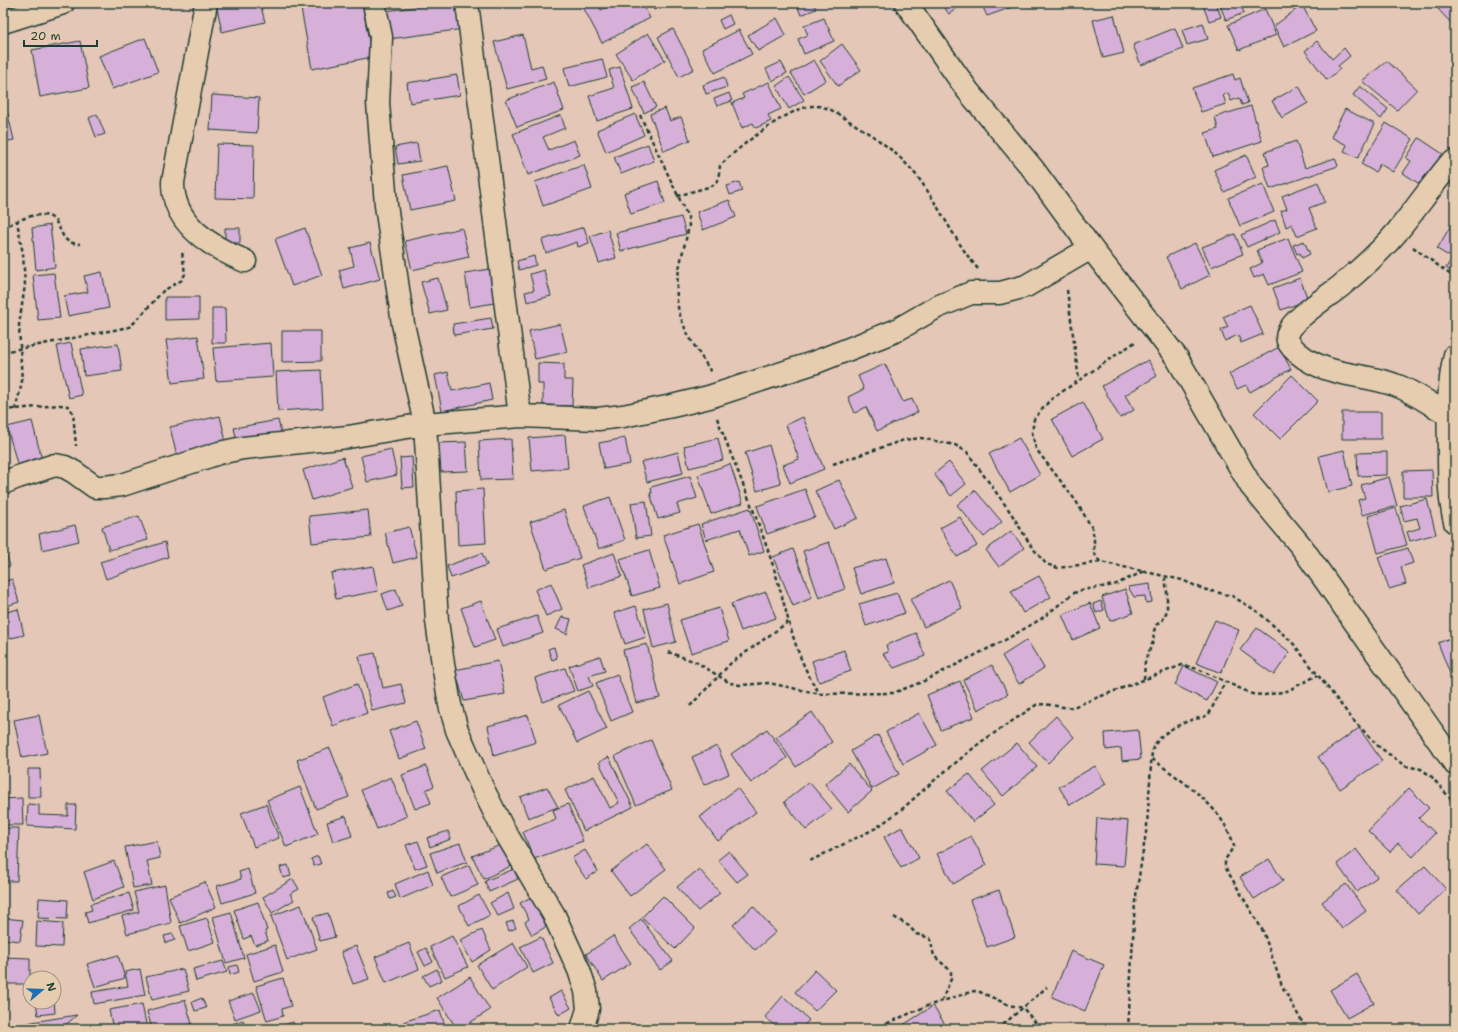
<svg xmlns="http://www.w3.org/2000/svg" width="1458" height="1032" font-family="'Shantell Sans',sans-serif">
  <style>
    .building { fill: #d6b0d8; stroke: #1f3d34 }
    .lines { fill: none; stroke-linecap: round; stroke-linejoin: round }
    .minor-casing { stroke: #1f3d34; stroke-width: 25 }
    .tertiary-casing { stroke: #1f3d34; stroke-width: 25 }
    .path { stroke: #1f3d34; stroke-width: 2.5; stroke-dasharray: 4 3; stroke-linecap: butt }
    .minor { stroke: #e7cdaf; stroke-width: 22 }
    .tertiary { stroke: #e7cdaf; stroke-width: 22 }
  </style>
  <rect width="100%" height="100%" fill="#e4c7b7"/>
  <filter id="ink" filterUnits="userSpaceOnUse"><feTurbulence type="fractalNoise" baseFrequency=".025" numOctaves="2"/><feDisplacementMap in="SourceGraphic" scale="8" xChannelSelector="R" yChannelSelector="G"/><feConvolveMatrix kernelMatrix="1 2 1 2 8 2 1 2 1" color-interpolation-filters="sRGB"/></filter>
  <g filter="url(#ink)">
    <path class="building" d="M216 3H260L265 22 222 32Z
      M300 3H362L372 57 312 69Z
      M446 3H461L464 29 389 39 385 11Z
      M581 3H598L601 10 615 3H642L650 18 602 43Z
      M650 3H668L654 10Z
      M796 3H813L816 9 801 15Z
      M941 3H964L949 14Z
      M981 3H1014L1015 6 987 16Z
      M1202 3H1216L1221 17 1209 21Z
      M1219 3H1240L1244 13 1226 20Z
      M1346 3H1358L1349 8Z
      M1446 3H1455V23L1453 25 1438 9Z
      M1302 5 1316 31 1284 47 1274 26Z
      M1265 9 1276 35 1239 50 1228 25Z
      M729 15 733 24 723 29 719 20Z
      M1114 15 1124 53 1103 58 1093 20Z
      M777 18 786 35 758 51 748 35Z
      M824 18 834 41 804 54 798 39 808 35 804 26Z
      M1203 23 1208 39 1187 45 1182 30Z
      M1175 28 1183 49 1141 65 1133 45Z
      M673 29 694 69 679 77 658 37Z
      M739 30 752 54 715 73 702 49Z
      M648 33 665 60 633 80 616 54Z
      M523 35 531 68 542 65 546 79 507 89 494 42Z
      M145 38 158 72 112 89 99 56Z
      M80 41 89 88 40 97 32 50Z
      M1317 41 1332 59 1344 48 1350 56 1338 66 1340 69 1327 80 1305 51Z
      M842 44 861 70 838 86 820 61Z
      M602 59 607 77 569 87 564 68Z
      M814 60 826 80 804 94 791 73Z
      M1387 61 1417 89 1397 110 1362 81Z
      M781 62 787 73 772 81 766 69Z
      M620 67 633 109 597 121 589 96 614 88 609 70Z
      M1233 74 1235 80 1240 78 1248 103 1242 105 1239 98 1231 101 1228 93 1223 95 1226 104 1201 112 1192 88Z
      M457 75 460 95 410 103 407 83Z
      M724 77 727 87 706 94 703 85Z
      M789 77 804 100 789 109 776 86Z
      M554 82 564 110 517 127 506 100Z
      M644 82 656 107 644 113 632 87Z
      M769 82 781 109 768 115 771 121 756 128 753 123 742 128 732 103 744 98 742 94Z
      M1299 86 1308 103 1282 118 1272 101Z
      M1360 86 1388 109 1381 119 1353 95Z
      M729 93 732 101 717 106 714 99Z
      M3 94 14 140 3 142Z
      M212 95 259 98 257 133 210 130Z
      M1251 106 1262 141 1213 157 1205 133 1218 129 1215 117Z
      M665 108 670 121 681 117 690 140 664 151 650 114Z
      M1345 109 1375 124 1358 158 1344 151 1347 145 1331 137Z
      M97 114 105 134 96 137 89 118Z
      M635 114 644 135 606 152 597 130Z
      M561 115 565 128 543 137 549 150 574 140 580 155 528 175 513 134Z
      M1386 123 1413 139 1393 172 1380 164 1375 172 1361 164Z
      M1419 138 1446 156 1424 187 1403 173 1411 161 1406 158Z
      M1296 141 1305 168 1335 158 1338 166 1270 189 1263 167 1269 165 1265 152Z
      M417 143 420 161 398 164 395 147Z
      M217 144 254 145 253 199 215 198Z
      M648 144 654 161 621 174 614 157Z
      M1246 155 1256 177 1224 192 1214 170Z
      M584 165 592 189 543 206 535 182Z
      M448 166 456 201 410 210 403 175Z
      M658 181 665 203 631 214 624 193Z
      M739 182 742 191 730 195 727 186Z
      M1318 182 1325 202 1309 208 1317 228 1297 236 1292 224 1286 227 1281 211 1287 209 1282 196Z
      M1263 184 1274 212 1240 226 1228 198Z
      M729 200 736 217 703 230 697 212Z
      M681 217 686 234 621 251 616 233Z
      M1275 220 1280 232 1247 247 1241 235Z
      M50 225 55 267 36 270 32 228Z
      M1451 225 1455 227V274L1446 268 1452 258 1437 249Z
      M584 227 589 243 578 247 577 242 546 253 542 240Z
      M225 228H240V243H225Z
      M305 228 322 275 292 286 275 239Z
      M462 228 469 257 412 270 405 241Z
      M608 230 616 258 599 263 590 236Z
      M1235 234 1243 254 1211 267 1202 247Z
      M1288 238 1302 272 1269 285 1264 274 1254 278 1250 269 1262 263 1257 250Z
      M1304 241 1310 254 1302 258 1300 253 1297 254 1293 245Z
      M370 243 380 279 344 289 339 270 354 266 350 248Z
      M1195 243 1210 275 1182 289 1166 257Z
      M534 256 536 265 519 270 517 261Z
      M496 268 501 302 470 307 465 273Z
      M544 270 551 296 527 302 525 292 534 290 530 274Z
      M102 272 109 308 68 316 64 296 88 292 84 276Z
      M54 273 60 318 38 320 33 275Z
      M438 278 447 310 430 314 421 282Z
      M1300 278 1308 300 1281 310 1273 288Z
      M165 297H199V319L165 320Z
      M1250 305 1263 334 1241 343 1238 335 1225 341 1221 330 1228 327 1223 317Z
      M212 308H225L226 343H212Z
      M491 318 493 329 454 335 453 324Z
      M560 324 567 352 535 359 529 331Z
      M282 331H321V361L282 362Z
      M198 336 204 379 172 383 166 340Z
      M71 343 82 395 69 398 57 346Z
      M271 343 273 377 216 381 213 348Z
      M118 344 122 371 84 376 81 349Z
      M1279 347 1291 369 1250 392 1246 385 1237 389 1229 374Z
      M1148 360 1157 376 1125 395 1134 410 1120 418 1102 386Z
      M538 363 564 364V380H573L572 406 543 405V384H538Z
      M885 364 903 402 912 399 918 412 877 431 866 407 855 413 848 397 864 389 858 376Z
      M321 370 323 408 278 411 276 372Z
      M448 372 452 391 489 383 492 400 442 411 435 375Z
      M1292 375 1318 401 1280 439 1254 413Z
      M1083 402 1103 439 1072 456 1052 419Z
      M1342 412H1381V439H1342Z
      M220 416 227 446 177 457 170 427Z
      M803 417 824 469 790 483 783 465 799 459 786 425Z
      M278 420 282 436 238 445 234 428Z
      M32 421 42 460 18 467 7 427Z
      M565 435 568 468 532 471 529 438Z
      M625 438 630 464 604 469 599 443Z
      M718 438 723 460 689 468 684 446Z
      M1019 438 1040 475 1010 492 989 454Z
      M511 439 513 479 481 480 479 441Z
      M466 442 468 471 441 472 439 443Z
      M769 445 781 484 757 491 745 453Z
      M391 449 397 475 367 482 361 456Z
      M1344 450 1352 486 1328 492 1319 456Z
      M678 452 683 473 647 482 641 462Z
      M1387 452V475L1358 476 1357 453Z
      M343 457 352 487 312 500 303 470Z
      M412 457 414 487 402 488 400 458Z
      M949 462 966 484 951 496 934 474Z
      M730 464 743 503 711 514 698 475Z
      M1432 470 1433 497H1403V471Z
      M690 476 697 498 677 504 680 513 658 519 650 493H652L651 487Z
      M1389 477 1397 506 1362 515 1358 500 1365 498 1361 485Z
      M839 480 858 518 834 529 815 491Z
      M483 489 486 543 458 545 456 491Z
      M805 489 815 517 767 534 757 506Z
      M975 490 1002 522 984 537 957 505Z
      M610 497 625 540 599 549 584 506Z
      M1427 499 1436 534 1410 541 1407 532 1420 528 1417 518 1404 521 1400 506Z
      M646 501 651 536 636 538 631 503Z
      M750 508 764 551 749 556 740 529 706 540 701 524Z
      M1396 508 1407 545 1378 553 1368 516Z
      M368 510 371 537 312 543 309 516Z
      M564 510 580 558 546 569 530 522Z
      M139 516 148 540 109 550 102 527Z
      M960 517 977 546 957 557 940 528Z
      M698 524 714 572 680 584 663 535Z
      M75 525 79 541 42 550 39 534Z
      M409 527 417 557 393 563 385 533Z
      M1011 531 1024 548 999 567 986 550Z
      M165 542 168 557 106 579 100 562Z
      M829 542 845 589 819 598 803 551Z
      M3 545 10 566 3 568Z
      M1408 548 1413 563 1401 567 1406 584 1389 589 1378 557Z
      M793 549 812 598 793 606 773 557Z
      M649 550 660 588 632 596 620 559Z
      M482 553 487 565 451 578 447 566Z
      M614 553 622 576 589 588 581 565Z
      M886 558 894 583 861 594 852 568Z
      M373 566 378 591 336 599 331 573Z
      M1039 576 1051 597 1023 613 1011 591Z
      M12 579 19 602 3 607V582Z
      M949 580 962 608 924 627 910 599Z
      M551 583 562 609 546 616 535 590Z
      M1150 584 1152 602 1146 603 1145 596 1134 597 1128 587Z
      M396 589 402 606 388 611 382 594Z
      M1125 589 1133 613 1110 621 1102 597Z
      M766 592 776 618 741 631 731 604Z
      M897 593 905 613 866 626 859 604Z
      M481 601 495 640 475 647 461 608Z
      M1101 601 1104 610 1096 613 1093 604Z
      M667 603 676 642 653 648 644 609Z
      M1090 603 1100 628 1073 640 1062 615Z
      M636 606 646 637 625 644 614 613Z
      M719 608 729 641 691 653 680 620Z
      M18 609 24 635 3 640V613Z
      M537 616 543 633 503 647 497 629Z
      M562 617 571 619 567 634 556 629Z
      M1215 620 1239 630 1221 673 1196 663Z
      M1257 628 1290 652 1274 675 1240 650Z
      M916 633 925 656 894 668 883 654 888 652 886 645Z
      M1455 636V680L1453 681 1438 643Z
      M1027 640 1044 668 1019 684 1002 656Z
      M647 644 660 698 636 703 623 650Z
      M554 647 557 658 552 660 548 649Z
      M844 650 851 671 819 682 812 661Z
      M375 653 383 688 401 684 406 703 372 711 359 656Z
      M600 656 605 671 589 676 593 686 578 691 569 666Z
      M498 661 505 694 464 701 455 670Z
      M992 665 1008 694 978 710 963 680Z
      M1184 666 1217 682 1207 701 1175 685Z
      M565 668 574 691 543 702 535 678Z
      M617 674 632 712 611 721 596 683Z
      M960 681 974 717 941 730 927 695Z
      M357 684 367 713 333 726 323 697Z
      M588 691 607 729 577 743 559 705Z
      M812 712 832 742 796 767 776 737Z
      M919 713 937 745 903 764 886 732Z
      M39 715 47 753 22 758 14 720Z
      M528 715 536 742 494 756 488 726Z
      M1056 716 1074 737 1048 763 1029 742Z
      M416 721 426 749 399 759 389 731Z
      M1359 728 1382 761 1340 789 1318 757Z
      M767 729 787 758 751 783 731 754Z
      M1138 730 1141 759 1122 761 1121 748 1106 750 1105 733Z
      M878 735 899 774 872 789 851 751Z
      M651 740 672 790 636 805 615 756Z
      M1017 743 1037 767 1003 796 982 771Z
      M717 746 729 774 704 785 692 757Z
      M330 748 349 797 316 809 297 760Z
      M609 757 633 807 584 831 565 790 594 776 610 808 619 803 599 762Z
      M849 764 872 791 848 812 825 784Z
      M426 766 434 786 426 790 431 803 415 809 402 775Z
      M1095 766 1106 784 1070 805 1059 787Z
      M28 769H40L41 797H28Z
      M969 774 994 805 973 822 947 791Z
      M391 777 407 816 377 829 361 790Z
      M809 782 832 809 806 830 784 802Z
      M300 787 318 834 286 847 267 800Z
      M547 787 558 807 528 818 520 797Z
      M737 788 756 812 718 841 700 817Z
      M1409 788 1429 808 1419 818 1435 833 1413 857 1398 843 1390 852 1368 831Z
      M22 798 23 825H3V799Z
      M28 804 39 805V815L68 816V805H76L75 829 27 826Z
      M266 804 279 838 254 847 241 813Z
      M568 804 583 841 534 859 523 832 556 819 553 810Z
      M346 816 352 836 333 842 327 822Z
      M1097 818 1128 821 1124 866 1094 864Z
      M902 827 919 858 901 868 884 837Z
      M3 828H19L17 881H3Z
      M448 831 451 839 430 847 427 838Z
      M971 836 987 865 953 884 937 854Z
      M157 841 160 858 147 861 152 885 133 888 125 847Z
      M418 841 427 865 415 869 406 845Z
      M460 843 467 862 437 873 430 853Z
      M647 844 666 869 630 896 611 871Z
      M501 845 511 866 484 879 472 856Z
      M1356 849 1377 877 1357 892 1337 864Z
      M585 850 598 871 586 879 572 858Z
      M729 851 748 874 737 882 718 860Z
      M318 856 321 864 314 866 311 859Z
      M1269 859 1283 881 1254 899 1240 877Z
      M114 861 124 887 93 899 84 872Z
      M288 865 291 876 283 878 280 867Z
      M469 865 478 885 450 897 441 877Z
      M1425 866 1446 889 1418 914 1397 890Z
      M248 869 255 893 222 903 217 886 241 879 239 872Z
      M514 869 518 879 489 892 485 881Z
      M699 869 720 893 698 911 677 887Z
      M428 870 433 885 400 899 395 884Z
      M293 879 299 889 290 894 294 900 272 913 263 897Z
      M205 882 216 907 180 923 169 897Z
      M1346 884 1366 911 1342 929 1322 902Z
      M165 885 171 923 127 934 122 916 139 912 134 892Z
      M999 890 1015 937 987 947 970 900Z
      M393 891 396 897 390 899 388 893Z
      M129 893 134 910 88 923 85 912 92 910 90 904Z
      M508 893 514 909 498 916 490 903Z
      M479 895 490 915 469 926 459 906Z
      M533 896 549 925 532 935 525 922 529 919 520 903Z
      M663 896 695 928 675 949 642 917Z
      M39 898 68 900 67 919 38 918Z
      M258 902 267 930 265 931 268 941 255 945 251 936 244 939 234 910Z
      M301 905 317 949 287 960 271 916Z
      M753 906 776 932 755 950 733 925Z
      M231 912 244 958 226 963 213 917Z
      M328 913 335 937 320 941 313 917Z
      M3 918 23 920 20 941 3 939Z
      M207 918 215 942 188 951 180 926Z
      M641 919 673 961 660 970 629 929Z
      M37 921 63 923 62 947 36 946Z
      M513 921 516 928 509 931 506 923Z
      M482 930 491 950 472 962 460 940Z
      M173 934 175 940 166 943 164 936Z
      M452 936 468 967 445 977 430 947Z
      M613 936 631 963 603 981 586 954Z
      M541 937 553 963 533 973 520 947Z
      M409 943 419 969 386 983 375 957Z
      M513 943 527 967 492 990 477 965Z
      M275 945 283 972 254 981 246 954Z
      M356 946 369 979 353 984 341 952Z
      M426 948 433 962 425 966 418 952Z
      M1071 951 1104 965 1085 1011 1052 997Z
      M118 955 125 978 95 987 87 964Z
      M3 957 30 958V984H3Z
      M223 961 227 972 196 981 193 969Z
      M237 965 239 972 230 975 229 967Z
      M140 969 145 995 94 1004 92 992 128 986 125 972Z
      M183 969 189 991 152 1000 146 977Z
      M437 969 442 980 429 986 423 976Z
      M815 970 836 990 815 1011 795 992Z
      M1357 974 1374 1003 1347 1018 1330 990Z
      M470 977 490 1010 460 1029H457L437 998Z
      M283 978 291 1006 282 1009 283 1016 267 1021 256 986Z
      M561 991 571 1008 559 1015 549 998Z
      M254 993 261 1010 235 1019 228 1001Z
      M783 996 809 1020 801 1029H778L765 1017Z
      M202 998 206 1008 195 1011 192 1002Z
      M54 999 55 1013 38 1015 36 1002H54Z
      M185 1000 192 1024 175 1029H152L147 1011Z
      M142 1004 147 1029H113L109 1010Z
      M933 1006 948 1029H901L900 1027Z
      M440 1010 446 1029H406L403 1022Z
      M77 1015 61 1029H10L32 1022Z
      M243 1020 246 1029H234L232 1024Z
      M293 1022 296 1029H272Z"/>
    <g class="lines">
      <defs>
        <path id="minor" d="M206 3 173 182C172 224 211 247 245 261
          M374 3 381 37 378 103 386 205 403 324 425 424 437 621 443 664 450 705 457 730 482 787 501 825 554 915 579 970 586 991 588 1009 582 1029
          M467 3 520 416
          M3 22 63 3
          M1455 355C1448 386 1448 417 1449 449 1449 473 1449 499 1455 522
          M1448 414C1431 405 1413 391 1395 385 1363 373 1326 377 1298 353 1292 348 1285 341 1288 333 1293 318 1329 296 1342 285 1361 269 1381 251 1397 232 1415 210 1431 187 1449 165L1455 161
          M3 483 18 477 55 465 65 467 74 472 95 487H104L122 485 219 453 243 448 348 437 425 424 520 416 598 419 623 416 672 406 709 397 816 362 895 331 937 307 971 293H1000L1026 286 1091 248"/>
        <path id="tertiary" d="M906 3 968 91 1033 169 1091 248 1177 358 1251 486 1301 546 1455 764"/>
      </defs>
      <use href="#minor" class="minor-casing"/>
      <use href="#tertiary" class="tertiary-casing"/>
      <path class="path" d="M640 115 688 217 689 226C683 254 671 287 680 315 686 335 700 354 711 372
        M677 196 712 186 718 180 720 166C737 148 789 107 813 106 829 105 841 117 854 124 880 140 904 157 922 183 942 211 956 243 978 269
        M3 228C16 221 45 206 56 222 64 235 62 243 80 244
        M1413 247 1455 278
        M1067 290 1079 380
        M3 352 129 327 136 321 163 291 182 280 185 274 182 251
        M3 410 60 405 68 406 73 413 76 446
        M15 410 22 383 19 325 25 285 23 254 17 221
        M717 418C736 469 759 520 775 572 788 614 794 657 820 694
        M833 464 904 440 921 438 955 445 967 452 1011 513 1031 546 1046 564 1058 568 1101 562 1182 580 1203 589 1232 596 1258 612 1292 642 1353 720 1378 746 1405 766 1421 769 1431 776 1455 804
        M1100 562 1094 553V538L1092 528 1076 501 1036 449 1032 433 1034 419 1050 400 1135 342
        M668 652 696 662 730 683 740 685 769 683 820 694 893 693 922 682 1005 640 1041 619 1074 593 1082 590 1114 585 1145 571
        M1144 679 1145 661 1153 642 1154 631 1156 625 1162 621 1167 611V591L1165 578
        M690 706 731 663 788 622
        M1152 759C1183 782 1223 806 1234 846L1225 860V867L1263 931 1282 986 1306 1029
        M810 861 876 828 901 810 937 778 981 742 1036 705C1048 702 1060 709 1073 707L1182 665 1198 669 1252 694 1265 695 1287 691 1318 675
        M894 917 909 926 916 934 930 938 934 956 951 971V979L942 1000
        M874 1029 927 1006 974 991 980 992 1009 1005 1023 1008 1041 1029
        M998 1029 1047 987
        M1128 1029 1135 902 1147 826 1152 750C1159 734 1175 726 1191 720 1198 718 1204 718 1209 714L1225 682"/>
      <use href="#minor" class="minor"/>
      <use href="#tertiary" class="tertiary"/>
    </g>
  </g>
  <rect width="1458" height="1032" fill="none" stroke="#e7cdaf" stroke-width="16"/>
  <rect x="8" y="8" width="1442" height="1016" fill="none" stroke="#1f3d34" stroke-width="1.5" filter="url(#ink)"/>
  <g transform="translate(42 990) rotate(71)"><circle r="19" fill="#e7cdaf" stroke="#97937e"/>
  <path d="M0-3L7 15L0 10L-7 15Z" fill="#1f6fb2"/>
  <text y="-6" font-size="11" font-weight="bold" text-anchor="middle" fill="#1f3d34">N</text>
  </g>
  <path d="M24 40v6h73v-6" fill="none" stroke="#1f3d34" stroke-width="2"/>
  <text x="30" y="40" font-size="12" fill="#1f3d34" stroke="#e7cdaf" stroke-width="3" paint-order="stroke">20 m</text>
</svg>
